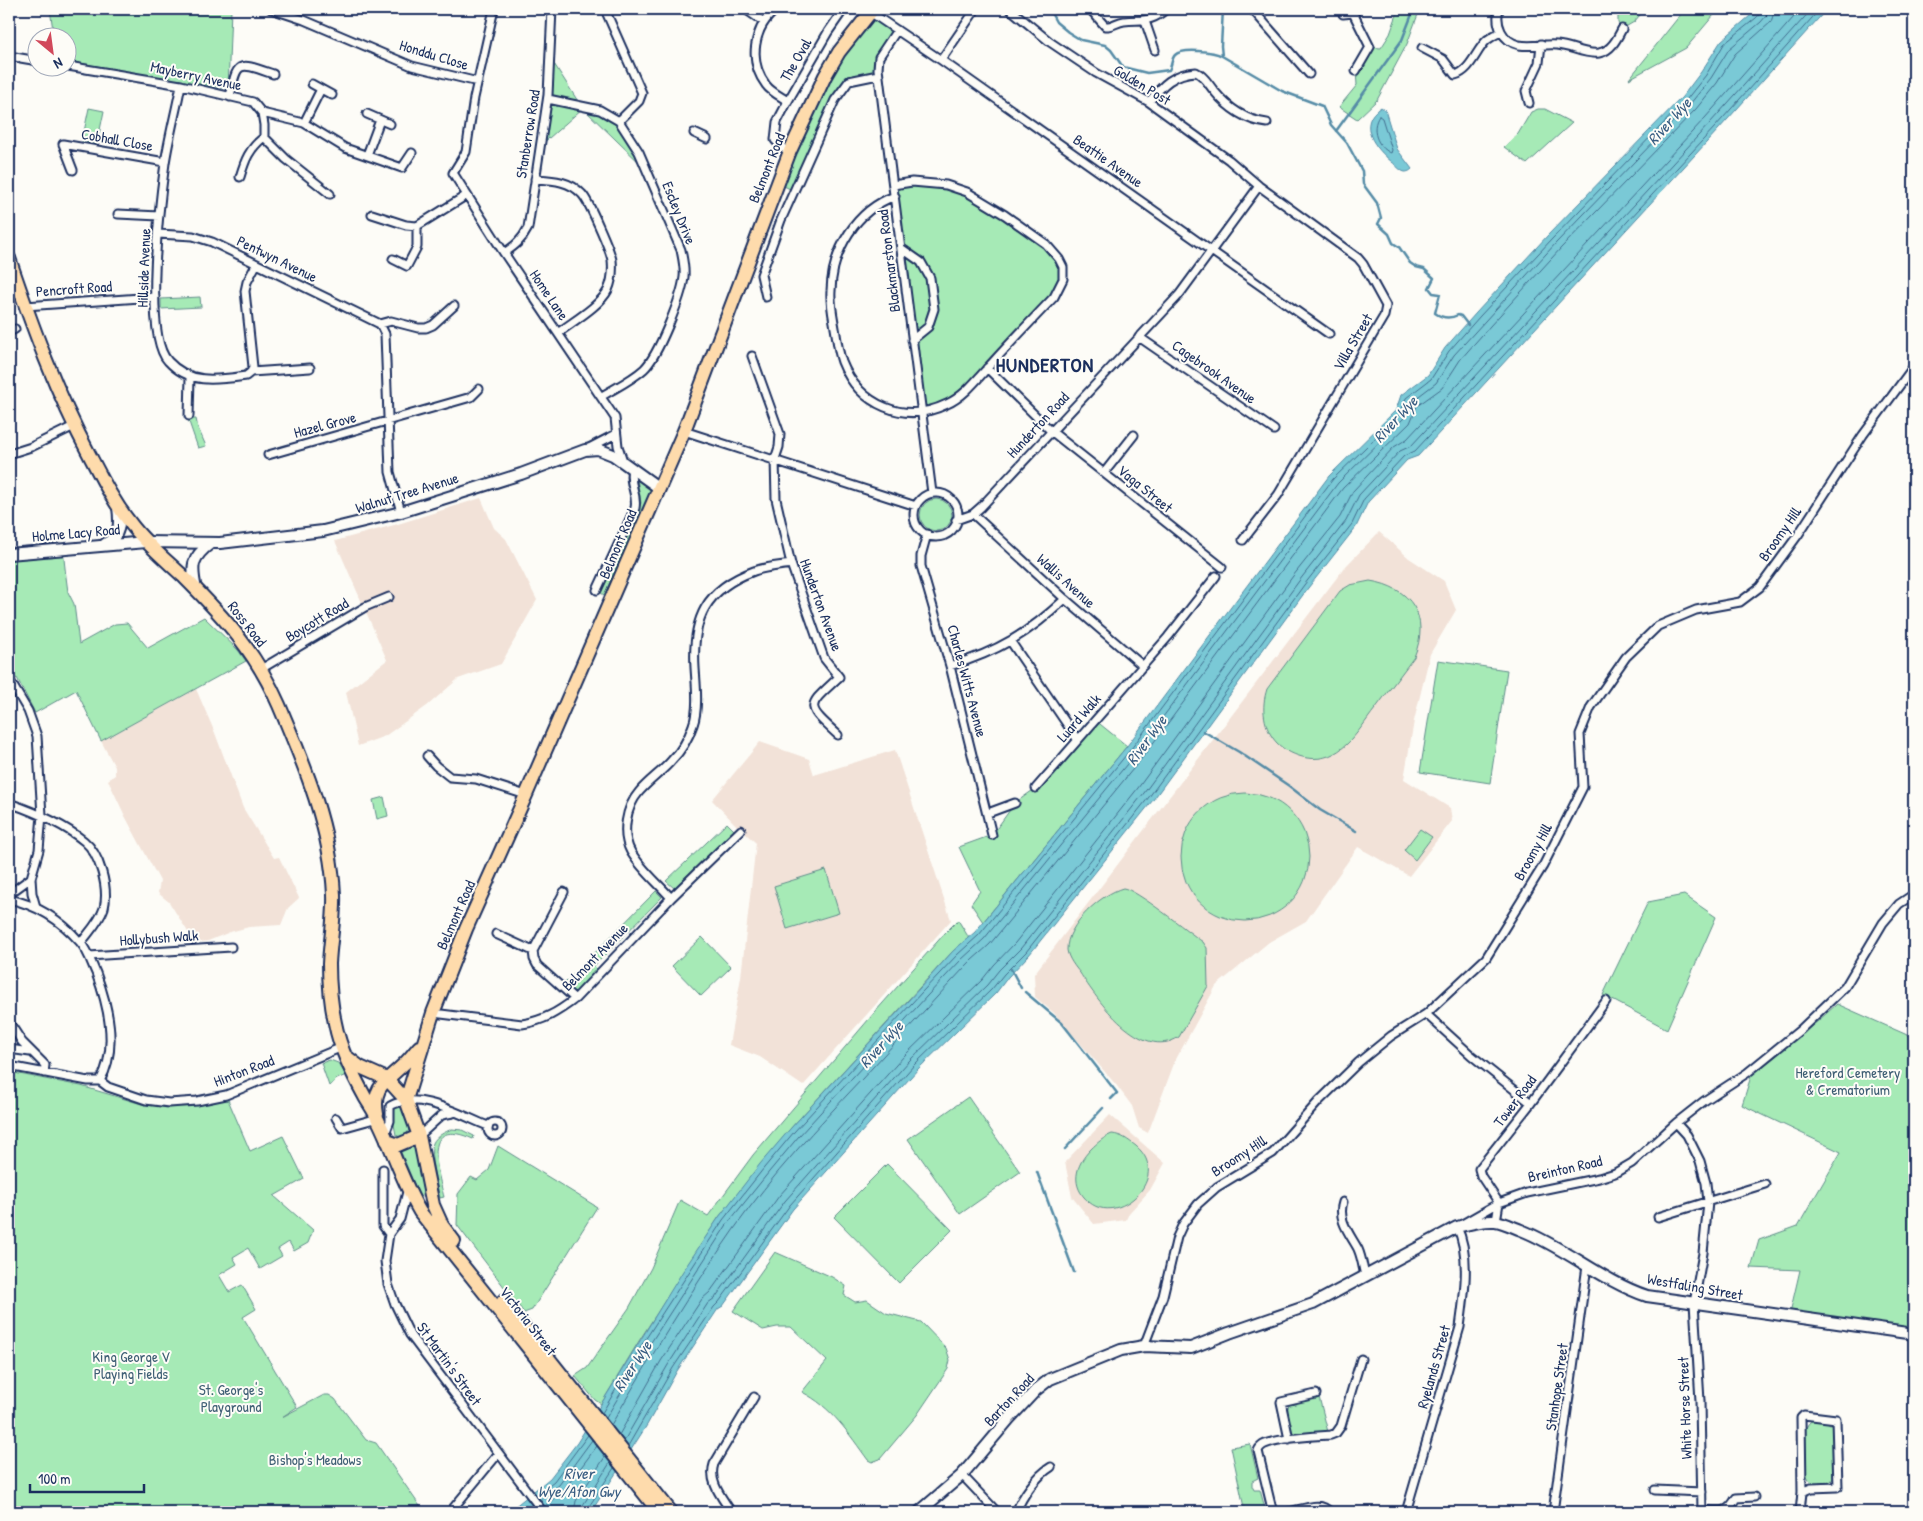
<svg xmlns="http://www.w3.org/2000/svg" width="1923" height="1521" font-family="'Patrick Hand',sans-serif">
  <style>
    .built { fill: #f2e2d8 }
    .green { fill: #a6eab6; stroke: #608c8a }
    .water { fill: #7ac9d6; stroke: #548ba6 }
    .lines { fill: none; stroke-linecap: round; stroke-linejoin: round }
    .shore { stroke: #416d8e; stroke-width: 1 }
    .stream { stroke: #548ba6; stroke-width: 2.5 }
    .street-casing { stroke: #1b2f5e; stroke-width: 11 }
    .secondary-casing { stroke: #1b2f5e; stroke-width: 14 }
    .highway-casing { stroke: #1b2f5e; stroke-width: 16 }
    .street { stroke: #fdfcf7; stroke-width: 7 }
    .secondary { stroke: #fdfcf7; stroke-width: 10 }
    .highway { stroke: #fedbac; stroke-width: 12 }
    .labels { text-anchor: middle; stroke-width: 4; stroke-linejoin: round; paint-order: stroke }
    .street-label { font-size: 15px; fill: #1b2f5e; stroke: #fdfcf7 }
    .park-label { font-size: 15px; fill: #3e5e74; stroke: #fdfcf7 }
    .water-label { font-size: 16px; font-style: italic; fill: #385d82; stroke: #fdfcf7 }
    .district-label { font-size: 20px; font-weight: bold; letter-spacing: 1px; fill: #1b2f5e; stroke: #fdfcf7 }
  </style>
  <rect width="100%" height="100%" fill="#fdfcf7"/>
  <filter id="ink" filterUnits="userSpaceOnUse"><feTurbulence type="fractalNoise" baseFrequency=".02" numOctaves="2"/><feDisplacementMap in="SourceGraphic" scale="10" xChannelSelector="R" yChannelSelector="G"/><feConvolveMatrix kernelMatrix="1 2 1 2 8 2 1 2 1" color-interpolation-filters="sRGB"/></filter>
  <g filter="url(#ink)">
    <path class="built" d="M481 498 494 528 506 539 537 600 501 664 458 679 427 706 385 736 358 746 346 692 387 660 335 541 398 524Z
      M1379 532 1409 558 1444 581 1456 610 1430 654 1414 721 1404 779 1450 808 1452 821 1409 876 1358 847 1306 921 1269 942 1216 986 1175 1061 1148 1133 1139 1128 1132 1106 1117 1086 1054 1013 1035 997 1034 974 1345 567Z
      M196 689 215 733 243 808 274 858 279 857 299 898 288 908 281 925 249 927 230 932 208 941 195 943 169 902 158 893 160 881 125 816 108 780 115 775V767L101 741Z
      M760 742 809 759 814 775 895 750 951 920 803 1086 760 1057 729 1045 741 977 756 843 737 826 712 800Z
      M1110 1115 1165 1163 1150 1190 1129 1213 1126 1220 1094 1224 1072 1197 1065 1162Z"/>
    <path class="green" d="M50 9H231L228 89 68 61V38L54 37Z
      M1399 9H1420L1407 44 1377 100 1357 119 1339 107 1357 85 1356 71 1370 47 1381 48 1390 34Z
      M1618 9H1645L1634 22 1622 29 1618 23Z
      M1685 9H1719L1686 48 1629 79Z
      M870 12 897 30 882 50 878 75 845 84 794 191 778 183 815 94Z
      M551 59 581 106 619 121 647 170 583 108 540 146Z
      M89 108 104 111 97 144 82 141Z
      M1538 109H1545L1572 123 1527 164 1504 147 1518 134 1531 112Z
      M927 184 967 192 1040 243 1063 267 1058 291 970 387 947 404 920 411 893 185Z
      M200 297 201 307 161 309V299Z
      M188 419H196L198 428 206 446 198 448Z
      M637 479 652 490 604 595 601 593 641 503Z
      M920 515a16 16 0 1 1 32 0a16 16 0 1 1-32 0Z
      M63 550 66 577 68 592 74 604 79 644 115 624 127 623 148 648 204 617 238 650 246 661 101 741 76 690 35 713 17 678 10 681 9 679V554Z
      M1370 581C1411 587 1431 617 1414 657 1401 674 1388 692 1375 709 1357 732 1341 763 1307 758 1296 756 1285 751 1277 743 1263 728 1261 707 1267 689L1340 591 1350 585Z
      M1438 660 1507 670 1490 783 1420 772Z
      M1095 720 1127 746 983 922 971 904 980 891 959 847 992 835 1015 803 1036 788Z
      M1181 857a64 64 0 1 1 128 0a64 64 0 1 1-128 0Z
      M384 797 388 816 377 819 373 800Z
      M727 823 734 830 674 888 666 881Z
      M1420 829 1432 837 1415 860 1404 850Z
      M826 870 839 913 787 929 774 886Z
      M1123 888C1136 889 1188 932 1203 942L1207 948 1208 986 1179 1037C1141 1062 1097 1000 1080 973 1075 967 1068 958 1067 950 1066 925 1101 894 1123 888Z
      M656 891 662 897 594 966 598 970 575 993 565 983Z
      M1684 895 1716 917 1667 1029 1603 995 1648 902Z
      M958 920 969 938 953 951 790 1129 719 1217 639 1341 601 1404 595 1400 575 1376 587 1368 629 1308 651 1268 680 1200 708 1216 753 1155 875 1012 945 933Z
      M702 937 731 967 701 996 672 966Z
      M1837 1004 1914 1038V1328L1790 1313 1800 1270 1751 1268 1759 1240 1798 1226 1841 1152 1742 1105 1752 1073 1818 1021Z
      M330 1060 338 1063 346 1075 337 1079 329 1086 321 1063Z
      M9 1072 81 1086 145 1105 146 1100 169 1103 226 1095 250 1151 283 1136 304 1179 274 1196 313 1230 308 1243 294 1251 289 1242 278 1249 282 1256 260 1269 248 1248 233 1257 237 1264 219 1275 229 1292 242 1285 256 1309 243 1317 297 1407 282 1417 324 1395H329L335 1399 366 1440 376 1443 424 1512H9Z
      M968 1097 1020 1172 960 1214 908 1139Z
      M401 1106 410 1127 407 1134 400 1137 396 1135 392 1114 395 1108Z
      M452 1129 462 1130 474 1136 473 1139C421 1116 437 1169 444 1197L440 1198C437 1184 428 1155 433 1143 436 1136 445 1132 452 1129Z
      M1112 1134C1122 1135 1128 1140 1136 1146 1173 1177 1118 1227 1089 1202 1070 1186 1075 1165 1091 1149 1097 1143 1104 1137 1112 1134Z
      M498 1146 597 1207 532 1310 524 1313 457 1225 458 1194 471 1177 477 1180 489 1170Z
      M415 1147 423 1191 421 1200 400 1150Z
      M887 1164 952 1230 899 1283 834 1217Z
      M775 1252 832 1277 846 1286 844 1295 855 1302 867 1300 886 1313 921 1322 946 1348 950 1360 948 1369 917 1415 880 1459 872 1462 868 1460C849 1434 832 1407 802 1392L827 1361 791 1327H777L763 1330 733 1311Z
      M1319 1397 1328 1432 1297 1437C1290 1432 1285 1412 1289 1405Z
      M1813 1420C1823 1420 1831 1421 1834 1431L1835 1476 1827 1486C1816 1486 1812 1485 1807 1476 1805 1462 1798 1427 1813 1420Z
      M1250 1444 1258 1478 1252 1481V1486L1254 1490H1260L1266 1512H1245L1231 1447Z"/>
    <path class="water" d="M1758 9H1827L1718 130 1418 456 1407 460 1368 502 1356 527 1308 588 1153 800 1029 955 1008 977 996 993 918 1069 793 1209 723 1306 718 1309 677 1371 647 1425 591 1512H508L550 1478 577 1443 683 1271 719 1217 760 1164 790 1129 919 989 953 951 975 932 1127 746 1329 476 1396 410 1401 395 1428 375 1445 348 1476 313 1548 235 1682 97 1701 72 1721 41Z
      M1381 107 1385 110 1397 149 1412 169C1410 171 1408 172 1405 172 1400 171 1396 165 1392 162 1376 149 1355 124 1381 107Z"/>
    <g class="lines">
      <path class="shore" d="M1379 116 1382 118 1392 150 1391 153C1377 147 1370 129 1379 116Z
        M602 1413 643 1343 723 1220 764 1168 794 1132 922 992 957 955 979 935 1131 749 1333 479 1400 414 1406 398 1431 379 1449 351 1480 316 1552 239 1686 100 1706 75 1724 44 1756 18 1761 13V9
        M606 1418 648 1347 728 1223 769 1172 799 1136 927 996 961 960 984 939 1136 753 1338 483 1404 418 1411 402 1436 383 1454 355 1485 321 1556 243 1690 104 1711 78 1729 49 1761 22 1766 16 1768 9
        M611 1425C650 1358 690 1292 734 1229 772 1175 817 1127 862 1079 896 1042 930 1004 965 967 972 959 982 952 990 944L1142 758 1343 488 1410 423 1417 406 1442 388 1460 360 1490 326 1561 248 1696 109 1717 83 1735 54 1771 22 1775 9
        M619 1435 661 1361 702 1299 710 1292 779 1196 904 1056 982 980 994 965 1015 943 1138 788 1293 576 1340 517 1353 491 1394 447 1407 439 1705 118 1801 9
        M624 1441 668 1365 708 1303 715 1298 785 1201 909 1061 987 985 999 970 1021 948 1144 793 1299 581 1346 521 1359 495 1400 451 1411 446 1710 123 1812 9
        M628 1446 673 1368 714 1307 719 1302 790 1205 914 1065 992 989 1004 974 1026 952 1149 797 1304 585 1352 524 1364 499 1404 456 1415 451 1715 127 1820 9
        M536 1495 554 1481 588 1435
        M540 1500 559 1485 592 1440
        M545 1506 564 1490 597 1446
        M574 1512 576 1501 605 1457
        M581 1512 583 1505 610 1463
        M587 1512 588 1508 614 1468"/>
      <path class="stream" d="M1049 9 1056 22 1068 32 1081 40 1105 45 1111 50 1123 67 1147 73 1169 70C1172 66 1171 59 1175 55 1182 48 1214 51 1222 56
        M1223 9 1221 46 1222 56 1282 91 1322 106 1331 125 1347 143 1362 171 1363 184 1377 203 1381 218 1378 224 1389 234 1393 243 1399 247 1410 263 1416 267 1424 269 1434 278 1429 288 1433 293 1440 294 1435 313C1442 318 1450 319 1458 315L1461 316 1468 325
        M1336 131 1402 40 1414 9
        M1203 731 1239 752 1289 786 1320 810 1356 831
        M1011 969 1021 988
        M1025 992 1062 1023 1117 1093 1111 1099
        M1065 1149 1103 1108
        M1037 1172 1074 1272"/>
      <defs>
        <path id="street" d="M271 9 304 20 412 66 478 82
          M494 9 474 98 466 152 453 173 504 253 615 418 618 446 623 461
          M745 9 764 22
          M777 9C753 27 748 61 766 85 771 92 780 96 788 101
          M1010 9 1050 42 1096 73 1149 102 1229 160 1259 186 1358 258 1363 264 1386 306 1384 316 1278 495 1243 540
          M1090 9 1105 26C1111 27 1117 22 1124 21 1144 19 1150 23 1166 9
          M1252 9 1309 74
          M1499 9C1495 24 1502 41 1519 45 1531 47 1545 44 1557 45 1571 46 1585 55 1599 53 1611 51 1617 39 1622 29
          M870 12 941 60 1329 334
          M1353 13 1370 47 1356 71
          M607 14 642 93 639 101 619 121
          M1343 14 1353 13 1355 9
          M1145 21 1155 50
          M897 30 879 57 878 69 932 493
          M1422 48 1443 59 1455 75C1471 71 1476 50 1487 40 1491 37 1496 34 1501 32
          M9 56 38 61
          M941 60 976 9
          M68 66 181 85 253 102 262 113 264 125V137L286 159 330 194
          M312 84 332 95
          M181 85C176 111 169 137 165 163 160 200 143 335 168 361 190 385 217 380 246 376L251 372 253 367 245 291 247 282 256 265
          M230 97C237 60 238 62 273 74
          M548 99 600 110 619 121 639 152 681 250C683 260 685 268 684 277 682 296 658 356 644 369 632 380 615 388 602 396
          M1149 102C1162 85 1174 73 1196 72 1205 76 1208 84 1215 92 1228 108 1247 121 1267 123
          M1529 103 1526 91 1539 63 1541 44
          M262 113 304 123 345 148 402 168 412 153
          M367 114 390 124
          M304 123 321 89
          M694 133 707 139
          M63 144 165 162
          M63 144 73 170
          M790 151 783 148 775 140 777 122 788 101 828 32 844 9
          M367 155 380 120
          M240 177C245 160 249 149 264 137
          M535 179C551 180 569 180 582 194 589 201 610 250 612 260 613 270 612 281 608 290 600 306 572 322 558 333
          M893 185 912 182 946 185 967 192 1005 215 1046 244 1059 259 1063 267V279L1054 297C1033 319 1012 341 992 363 978 378 965 396 947 404 904 425 859 405 842 362 838 351 837 339 835 328 833 316 830 303 831 291 832 250 856 210 895 196
          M118 214 159 216
          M372 214 406 225 417 226 467 195
          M158 234 193 236 212 242 380 324
          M901 248 921 262 930 278 934 309 928 327 912 340
          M504 253C515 246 522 240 528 228L548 95 552 9
          M393 259 407 266 417 247V226
          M766 297 761 275 781 220 835 100 849 81 878 75
          M25 306 155 297
          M380 324 385 334 390 472 401 512
          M380 324 391 321 418 328H426L433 325 454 306
          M9 332 15 329
          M1139 337 1274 430
          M752 356 780 434 779 447 775 459 776 499 791 564 824 658 839 677C807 707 804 704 838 735
          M987 368 1051 431 1222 567
          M251 372 310 368
          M189 416 190 377
          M684 431 916 506
          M589 448 616 434
          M9 454 31 447 74 426
          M268 455 471 397 479 389
          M1104 473 1134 435
          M914 515a22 22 0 1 1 44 0a22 22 0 1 1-44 0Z
          M973 514 1065 599 1143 666
          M956 520 973 514 981 507 1179 295 1259 186
          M927 534 921 556V566L950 666 992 835
          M597 590 635 508C638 493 628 485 632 468
          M1011 642 1077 739
          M950 666C997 652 1029 633 1065 599
          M261 669 365 607 389 597
          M9 679 28 711 37 736 42 815 39 850 31 878 32 893 36 907
          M427 756 436 766 450 777 476 779 526 795
          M1036 788 1168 637 1216 576
          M9 803C35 812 62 823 84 841 100 854 109 888 104 908 100 921 89 932 81 943
          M988 813 1015 803
          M564 892 533 951 534 959 537 965 575 999
          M9 894 31 878
          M671 898C658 883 641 869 631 852 621 834 626 807 639 792 649 780 662 772 672 760 681 751 689 737 693 725 699 709 696 684 695 668 692 619 705 589 754 571 765 567 779 566 791 564
          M9 899C37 905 61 920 80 942 88 951 91 962 96 973 108 1005 119 1048 100 1081
          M496 934 533 951
          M89 956 231 947
          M433 1013 522 1024C543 1021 558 1012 575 999L671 898 741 830
          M1426 1014 1471 1055 1531 1103
          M9 1022 22 1042 45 1065 44 1073
          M9 1049 30 1052
          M9 1066 88 1081H100L108 1087 146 1100 169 1103 197 1101 226 1095 340 1048
          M336 1118 342 1128 378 1118
          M488 1129a7 7 0 1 1 14 0a7 7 0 1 1-14 0Z
          M1676 1123 1687 1135 1700 1161 1706 1183 1708 1202 1703 1253 1694 1303 1700 1401 1702 1512
          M385 1134 390 1121V1106C419 1090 460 1115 488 1126
          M419 1136 442 1115 453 1113
          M383 1169V1226L389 1234
          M407 1192 400 1219 389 1234 385 1261 388 1284 395 1304 410 1335 543 1512
          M1343 1202C1337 1220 1350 1234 1358 1249 1362 1258 1363 1268 1365 1276
          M1658 1217 1765 1184
          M1496 1221 1499 1203 1481 1176 1479 1169 1531 1103 1606 1001
          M1144 1346 1163 1296 1177 1237 1183 1224 1198 1204 1217 1187 1273 1153 1319 1101 1359 1062 1391 1036 1426 1014 1486 958 1543 866 1583 787 1580 734 1591 707 1626 657 1658 626 1696 610 1740 602 1760 587 1798 535 1863 435 1914 366
          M1289 1439 1281 1402 1316 1394
          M962 1475 997 1512
          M1655 1490 1702 1492
          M1702 1510C1720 1511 1727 1515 1736 1498L1754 1497
          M450 1512 498 1454
          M731 1512C722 1497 708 1482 714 1464L754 1397
          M1016 1512C1022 1497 1036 1476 1051 1467
          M1275 1512 1272 1509 1258 1451C1259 1448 1260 1447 1263 1445 1274 1438 1317 1436 1331 1435L1336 1433 1341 1426 1361 1359
          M1289 1512C1301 1510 1322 1500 1329 1512
          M1406 1512 1460 1327C1464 1297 1471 1255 1457 1227L1499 1203 1527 1193 1599 1178 1615 1173 1632 1163 1676 1123 1704 1101 1747 1073 1800 1030 1845 987 1883 923 1899 904 1914 894
          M1553 1512 1587 1266
          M1800 1512 1802 1492 1801 1418 1804 1415 1836 1419 1838 1487 1811 1488 1802 1492"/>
        <path id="secondary" d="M105 544C121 536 120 523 118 507
          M9 554 146 542 220 543 323 531 401 512 521 474 585 450 598 449 613 455 659 488
          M196 589C191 566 191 558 211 543
          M919 1512 962 1475 1009 1419 1036 1390 1050 1379 1121 1350 1144 1346 1191 1348 1229 1333 1313 1304 1457 1227C1470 1224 1482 1220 1495 1221 1503 1222 1513 1227 1521 1230 1565 1247 1602 1281 1647 1296L1914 1334"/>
        <path id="highway" d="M9 258C32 326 56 392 90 456 102 479 114 503 131 524 146 544 166 560 184 577 224 617 256 652 279 705 305 766 331 828 334 895 335 918 330 941 329 964 329 983 331 1004 335 1023 340 1049 352 1073 365 1097 369 1104 375 1112 378 1120 393 1150 403 1183 420 1212L659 1512
          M347 1057 360 1067 387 1079 406 1100 419 1136 433 1205 442 1225 454 1241
          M406 1100 433 1013 466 929 526 795 684 431 790 151 825 76 839 52 873 9
          M377 1114C372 1087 385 1082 403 1065 409 1060 414 1053 419 1047
          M387 1141 398 1145 419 1136
          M503 1301 671 1512"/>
      </defs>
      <use href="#street" class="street-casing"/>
      <use href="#secondary" class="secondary-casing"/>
      <use href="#highway" class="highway-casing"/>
      <use href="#street" class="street"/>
      <use href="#secondary" class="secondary"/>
      <use href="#highway" class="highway"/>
    </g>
  </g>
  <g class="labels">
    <g class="street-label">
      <text transform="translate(434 55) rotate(17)" y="5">Honddu Close</text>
      <text transform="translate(796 60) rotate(-60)" y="5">The Oval</text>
      <text transform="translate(196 76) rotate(12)" y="5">Mayberry Avenue</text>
      <text transform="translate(1142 85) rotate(31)" y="5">Golden Post</text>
      <text transform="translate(528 134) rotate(-81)" y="5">Stanberrow Road</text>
      <text transform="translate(117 140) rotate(10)" y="5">Cobhall Close</text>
      <text transform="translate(1108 161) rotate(35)" y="5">Beattie Avenue</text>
      <text transform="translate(767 168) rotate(-68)" y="5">Belmont Road</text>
      <text transform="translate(679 213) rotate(68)" y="5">Escley Drive</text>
      <text transform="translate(277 259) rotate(26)" y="5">Pentwyn Avenue</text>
      <text transform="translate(889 261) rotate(-97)" y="5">Blackmarston Road</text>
      <text transform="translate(144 268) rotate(-88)" y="5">Hillside Avenue</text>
      <text transform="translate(74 289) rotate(-4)" y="5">Pencroft Road</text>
      <text transform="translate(549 295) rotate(56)" y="5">Home Lane</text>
      <text transform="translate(1353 342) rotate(-60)" y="5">Villa Street</text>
      <text transform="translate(1214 372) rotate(35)" y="5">Cagebrook Avenue</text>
      <text transform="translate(325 425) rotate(-15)" y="5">Hazel Grove</text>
      <text transform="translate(1038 425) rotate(-47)" y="5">Hunderton Road</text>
      <text transform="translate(1145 489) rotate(39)" y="5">Vaga Street</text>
      <text transform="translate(407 493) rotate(-17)" y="5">Walnut Tree Avenue</text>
      <text transform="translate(76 533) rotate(-5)" y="5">Holme Lacy Road</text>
      <text transform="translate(1780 534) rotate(-55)" y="5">Broomy Hill</text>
      <text transform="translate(618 544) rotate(-67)" y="5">Belmont Road</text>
      <text transform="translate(1066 581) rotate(42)" y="5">Wallis Avenue</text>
      <text transform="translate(821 605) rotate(70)" y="5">Hunderton Avenue</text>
      <text transform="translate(317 620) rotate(-31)" y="5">Boycott Road</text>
      <text transform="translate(247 624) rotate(52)" y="5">Ross Road</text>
      <text transform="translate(967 681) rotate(75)" y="5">Charles Witts Avenue</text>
      <text transform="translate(1079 718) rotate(-49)" y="5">Luard Walk</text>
      <text transform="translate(1533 852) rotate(-61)" y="5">Broomy Hill</text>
      <text transform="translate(456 915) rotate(-66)" y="5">Belmont Road</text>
      <text transform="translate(159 938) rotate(-4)" y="5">Hollybush Walk</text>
      <text transform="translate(595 957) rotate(-46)" y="5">Belmont Avenue</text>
      <text transform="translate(244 1071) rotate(-21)" y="5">Hinton Road</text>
      <text transform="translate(1515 1101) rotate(-53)" y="5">Tower Road</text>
      <text transform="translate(1239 1156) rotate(-33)" y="5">Broomy Hill</text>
      <text transform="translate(1565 1169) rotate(-13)" y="5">Breinton Road</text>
      <text transform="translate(1695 1287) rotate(10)" y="5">Westfaling Street</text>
      <text transform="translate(528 1321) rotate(52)" y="5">Victoria Street</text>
      <text transform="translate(449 1364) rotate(54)" y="5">St Martin's Street</text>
      <text transform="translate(1434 1367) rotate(-74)" y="5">Ryelands Street</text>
      <text transform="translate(1557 1387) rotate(-82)" y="5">Stanhope Street</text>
      <text transform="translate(1009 1400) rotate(-47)" y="5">Barton Road</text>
      <text transform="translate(1685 1408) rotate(-92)" y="5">White Horse Street</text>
    </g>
    <g class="park-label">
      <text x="1848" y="1078">Hereford Cemetery<tspan x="1848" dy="17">&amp; Crematorium</tspan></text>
      <text x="131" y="1362">King George V<tspan x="131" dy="17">Playing Fields</tspan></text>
      <text x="231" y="1395">St. George's<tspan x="231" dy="17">Playground</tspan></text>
      <text x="315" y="1465">Bishop's Meadows</text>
    </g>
    <g class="water-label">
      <text transform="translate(1669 121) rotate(-48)" y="6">River Wye</text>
      <text transform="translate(1395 419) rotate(-47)" y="6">River Wye</text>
      <text transform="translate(1146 740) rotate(-54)" y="6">River Wye</text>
      <text transform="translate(881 1044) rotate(-48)" y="6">River Wye</text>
      <text transform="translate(632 1366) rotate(-57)" y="6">River Wye</text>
      <text x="579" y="1479">River<tspan x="579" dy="18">Wye/Afon Gwy</tspan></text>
    </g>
    <g class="district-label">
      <text x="1045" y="372">HUNDERTON</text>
    </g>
  </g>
  <rect width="1923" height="1521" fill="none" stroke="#fdfcf7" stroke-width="30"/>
  <rect x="15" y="15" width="1893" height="1491" fill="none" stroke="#1b2f5e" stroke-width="2" filter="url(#ink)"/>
  <g transform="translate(52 52) rotate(151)"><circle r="24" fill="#fdfcf7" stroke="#a3aaba"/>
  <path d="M0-4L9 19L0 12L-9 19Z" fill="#d1495b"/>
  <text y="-8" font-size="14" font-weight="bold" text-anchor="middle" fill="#1b2f5e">N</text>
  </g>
  <path d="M30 1484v8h114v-8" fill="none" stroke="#1b2f5e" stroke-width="2.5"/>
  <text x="38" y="1484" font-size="15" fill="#1b2f5e" stroke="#fdfcf7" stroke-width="4" paint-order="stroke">100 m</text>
</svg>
